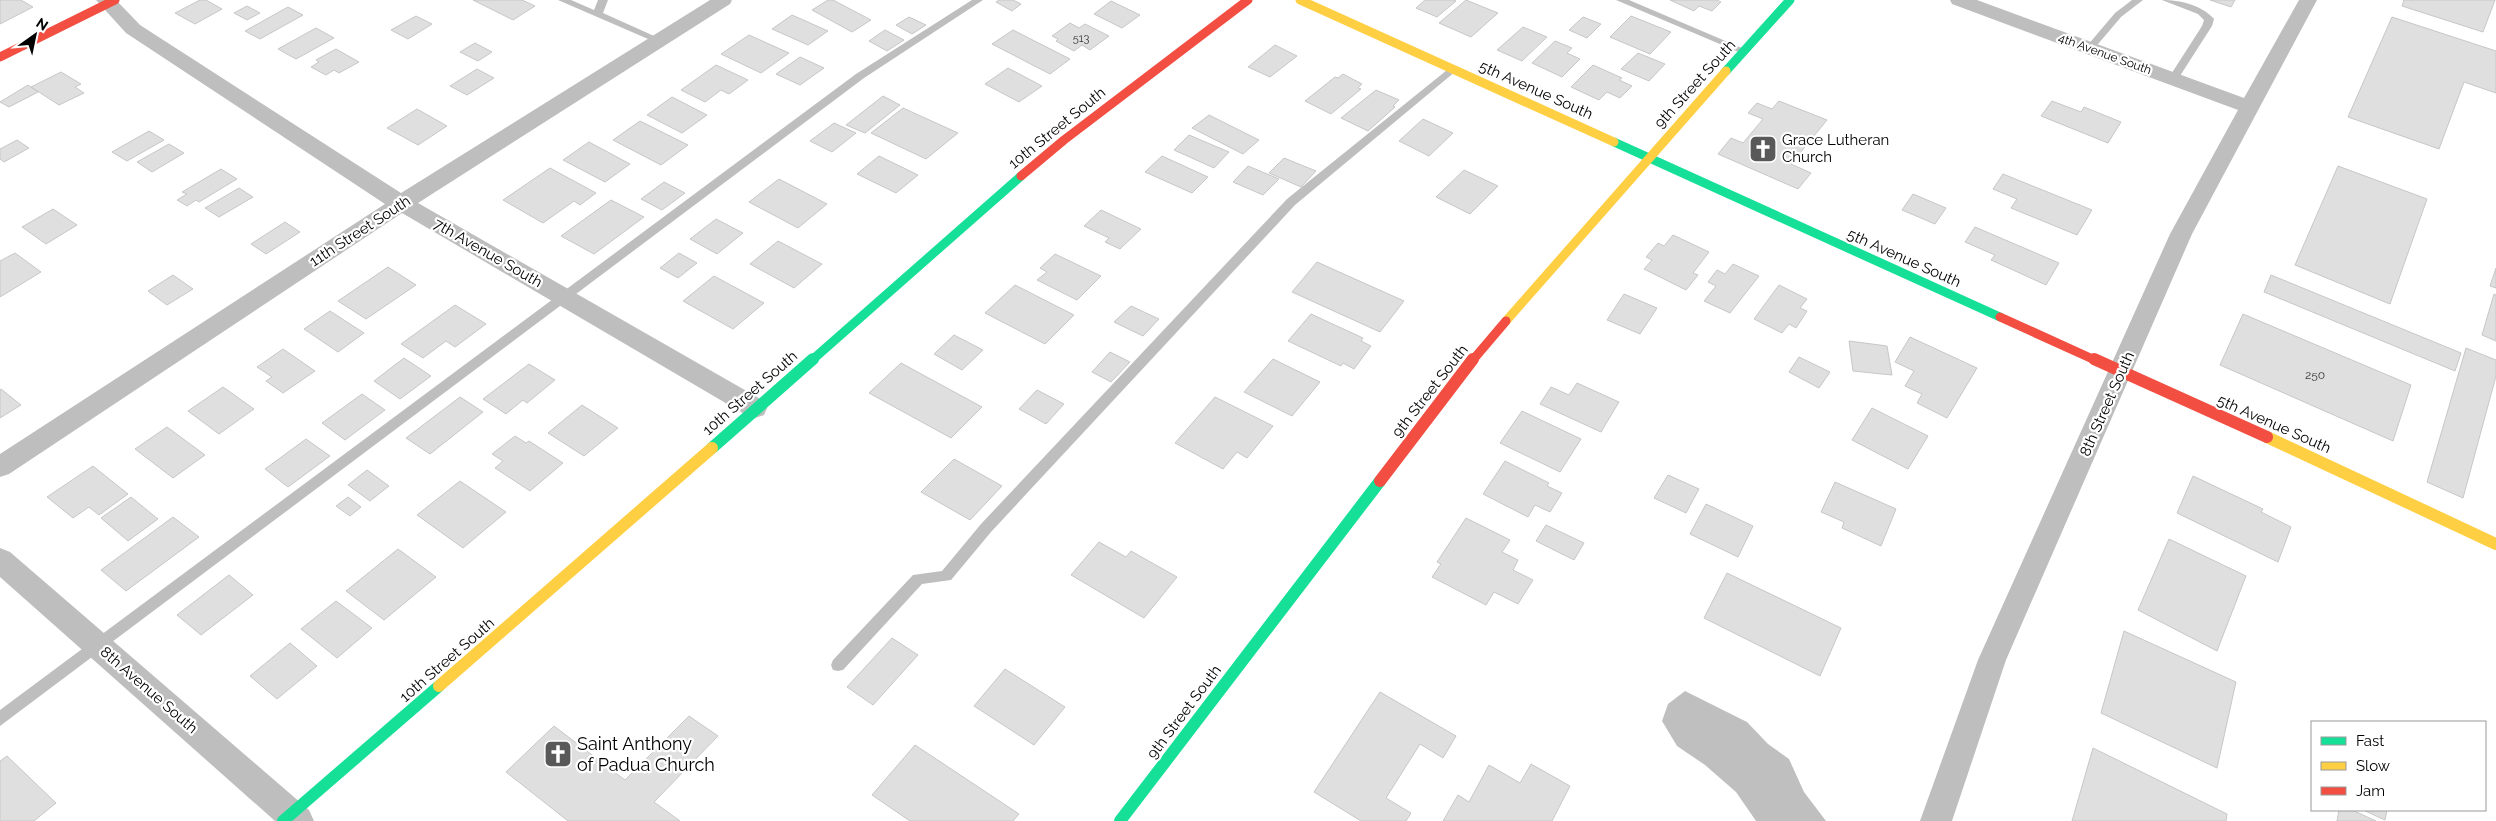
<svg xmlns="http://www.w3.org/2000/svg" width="2496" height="821" font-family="Raleway,sans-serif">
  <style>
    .water { fill: #bfbfbf }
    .building { fill: #dfdfdf; stroke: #c7c7c7 }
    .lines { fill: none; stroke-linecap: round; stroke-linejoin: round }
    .lane { fill: #bebebe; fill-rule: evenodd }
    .street { fill: #bebebe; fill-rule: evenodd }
    .fast-far1 { stroke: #16e098; stroke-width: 9 }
    .fast { stroke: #16e098; stroke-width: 12 }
    .slow-far1 { stroke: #ffcf43; stroke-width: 9 }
    .slow { stroke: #ffcf43; stroke-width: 12 }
    .jam-far1 { stroke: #f24e42; stroke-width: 9 }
    .jam { stroke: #f24e42; stroke-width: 12 }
    .labels { text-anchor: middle; stroke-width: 4.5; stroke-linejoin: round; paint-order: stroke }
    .far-number-label { font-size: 11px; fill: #383838 }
    .far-street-label { font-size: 12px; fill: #000; stroke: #fff }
    .number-label { font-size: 12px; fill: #383838 }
    .street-label { font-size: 15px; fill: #000; stroke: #fff }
    .poi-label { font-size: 15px; fill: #000; stroke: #fff; text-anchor: start }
    .near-poi-label { font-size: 18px; fill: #000; stroke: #fff; text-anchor: start }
  </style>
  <rect width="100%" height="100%" fill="#fff"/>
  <path class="water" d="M1685 691 1747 722 1768 744 1789 759 1804 792 1826 821H1756L1736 792 1705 765 1677 746 1662 721 1668 704Z"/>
  <path class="building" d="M0 0H21L33 7 0 24Z
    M200 0H206L222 9 195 24 175 13Z
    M473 0H522L535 6 513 20Z
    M828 0H833L871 20 852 32 812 10Z
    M999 0H1013L1021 4 1012 11 996 2Z
    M1425 0H1454L1456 1 1437 17 1416 8Z
    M1466 0 1498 13 1471 37 1439 23Z
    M1670 0H1717L1721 2 1712 11 1699 6 1694 11Z
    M2210 0H2235L2231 7Z
    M2404 0H2495L2483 32 2402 6Z
    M1111 1 1140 15 1122 28 1094 14Z
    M247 6 260 13 247 20 234 13Z
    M288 7 303 15 260 39 245 31Z
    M792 15 828 31 808 45 772 29Z
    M416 16 432 24 408 39 391 30Z
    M1631 16 1671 32 1650 54 1610 37Z
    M909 17 926 25 912 34 896 25Z
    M1583 17 1601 24 1587 38 1569 30Z
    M2392 17 2496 51V93L2464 82 2439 149 2348 117Z
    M1070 23 1079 28 1085 24 1109 36 1090 50 1082 45 1074 51 1056 41 1058 39 1052 36Z
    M1523 27 1547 37 1522 61 1497 50Z
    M316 28 334 38 296 59 278 49Z
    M885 30 904 40 887 51 869 41Z
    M1013 30 1070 59 1050 74 992 44Z
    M749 35 789 53 761 73 721 54Z
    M1555 41 1572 48 1567 53 1580 59 1562 77 1532 63Z
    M475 43 492 52 478 61 460 52Z
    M1275 45 1297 56 1270 77 1248 67Z
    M336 49 359 62 339 73 334 70 326 75 311 67 319 62 316 60Z
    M1638 53 1665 64 1649 81 1621 69Z
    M800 57 824 68 800 85 776 74Z
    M716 65 748 80 729 94 721 90 705 102 681 90Z
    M1593 65 1622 78 1619 80 1632 86 1620 98 1607 92 1599 100 1571 87Z
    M1008 68 1042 86 1019 102 985 84Z
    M477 69 494 78 467 95 450 86Z
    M61 72 81 84 75 87 84 93 59 105 31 87Z
    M1343 74 1362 84 1358 88 1361 89 1331 114 1305 101 1335 77 1338 78Z
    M28 85 38 92 9 107 0 102Z
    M1376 90 1399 100 1393 106 1395 107 1368 131 1341 118Z
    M883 96 900 105 865 133 846 125Z
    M672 97 707 115 682 133 647 115Z
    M1779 101 1827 120 1791 164 1811 173 1798 189 1718 154 1731 138 1743 143 1763 119 1748 113 1757 103 1772 109Z
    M2052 101 2081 112 2084 107 2121 122 2108 143 2041 116Z
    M903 108 958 133 926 159 871 133Z
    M417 109 447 126 418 145 387 128Z
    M1209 115 1259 140 1243 154 1192 128Z
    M1423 119 1453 133 1429 156 1399 141Z
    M640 121 688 145 661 165 613 140Z
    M834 123 856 133 832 152 810 141Z
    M149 131 164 140 127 161 112 152Z
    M1189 135 1229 152 1214 168 1174 150Z
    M17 140 29 148 4 162 0 159V149Z
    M589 142 630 164 605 182 563 160Z
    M169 144 184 153 152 172 137 162Z
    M879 156 918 175 896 193 857 174Z
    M1162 156 1208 177 1192 193 1145 172Z
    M1284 158 1316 171 1301 187 1269 173Z
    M1248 166 1279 179 1263 195 1233 182Z
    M2338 166 2427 199 2390 304 2295 265Z
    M550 168 596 193 580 205 574 201 543 223 503 200Z
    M221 169 237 179 199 202 196 200 187 206 177 200 187 194 182 192Z
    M1464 170 1498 186 1470 214 1436 197Z
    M2003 174 2092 210 2077 235 2011 208 2017 199 1993 189Z
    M779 179 827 204 798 228 749 202Z
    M664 182 685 193 662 210 641 199Z
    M239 188 253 197 219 217 205 208Z
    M1913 194 1946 208 1935 224 1902 210Z
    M611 200 644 217 594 254 561 236Z
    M53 209 77 225 46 244 22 227Z
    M1101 210 1141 229 1120 249 1105 242 1109 238 1084 226Z
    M716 219 743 233 717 254 690 239Z
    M285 222 300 232 266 254 251 244Z
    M1975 227 2059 263 2046 285 1991 260 1995 255 1965 242Z
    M1673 235 1709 252 1693 273 1698 275 1686 290 1644 269 1652 260 1646 257 1658 243 1664 246Z
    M778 241 822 264 794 288 750 264Z
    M15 253 41 272 0 297V261Z
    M679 253 697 263 678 278 660 268Z
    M1055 254 1101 276 1077 300 1037 280 1047 272 1040 268Z
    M1317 262 1404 301 1380 332 1292 292Z
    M1733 264 1759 276 1730 313 1704 301 1716 286 1708 282 1717 270 1725 274Z
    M388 267 416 285 366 319 338 301Z
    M2496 268V288L2490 286Z
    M173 275 193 289 167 305 148 291Z
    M2271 275 2461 353 2455 371 2264 292Z
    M714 276 764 303 733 329 683 301Z
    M1015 285 1074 315 1045 344 985 313Z
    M1779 285 1807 299 1800 308 1807 311 1796 328 1789 324 1782 333 1754 319Z
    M1624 294 1657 308 1640 334 1607 320Z
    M2494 294 2496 295V341L2482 335Z
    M455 305 486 324 455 347 446 341 423 358 401 344Z
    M1131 306 1159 319 1143 336 1114 322Z
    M330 311 364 333 338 352 304 329Z
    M1311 314 1363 338 1361 341 1371 346 1354 369 1343 363 1341 366 1288 341Z
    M2243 314 2411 385 2393 441 2220 365Z
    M954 335 983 350 962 370 934 354Z
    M1910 337 1977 368 1947 418 1917 403 1922 394 1905 386 1914 371 1895 362Z
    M1849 341 1887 346 1892 375 1853 371Z
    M2466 348 2496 360V376L2463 498 2427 482Z
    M283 349 315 371 283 393 266 381 272 377 257 367Z
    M1110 352 1130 362 1111 382 1092 372Z
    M1799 357 1830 372 1819 388 1789 372Z
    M404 358 431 376 400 399 374 381Z
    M1273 359 1320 382 1292 416 1244 392Z
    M901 363 982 407 951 438 869 393Z
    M529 364 555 380 527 403 523 400 506 414 483 399Z
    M1577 383 1619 402 1601 432 1540 404 1551 387 1569 395Z
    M223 387 254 409 219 434 188 411Z
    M1 389 21 405 0 418V390Z
    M1037 390 1064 404 1046 424 1019 409Z
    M362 394 385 410 345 440 322 423Z
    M460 397 483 412 430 454 406 438Z
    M1215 397 1273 426 1247 458 1237 452 1223 469 1175 443Z
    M582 405 618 428 584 456 548 433Z
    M1872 408 1928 436 1908 469 1852 440Z
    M1522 411 1581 439 1560 472 1500 443Z
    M167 427 205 455 173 478 135 449Z
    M515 436 526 443 529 441 563 463 530 491 495 468 503 461 492 454Z
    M306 439 330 456 288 487 265 469Z
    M954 459 1002 486 970 520 921 492Z
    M1505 461 1549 483 1547 486 1562 493 1550 512 1535 505 1528 517 1483 494Z
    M93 466 128 494 99 515 89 507 73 518 47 497Z
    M367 470 389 486 370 501 348 485Z
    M1668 475 1699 489 1686 513 1654 498Z
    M2193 476 2263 509 2261 512 2291 527 2278 562 2177 513Z
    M460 481 506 512 463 548 417 515Z
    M1835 482 1896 509 1881 546 1842 528 1844 522 1821 512Z
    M131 497 158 519 128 541 101 518Z
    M348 497 361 507 350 516 336 506Z
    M1706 504 1753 526 1738 557 1690 534Z
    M173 517 199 537 126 591 101 570Z
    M1466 518 1510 540 1502 552 1518 560 1513 570 1533 580 1518 604 1494 592 1486 605 1432 577 1441 564 1437 562Z
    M1546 525 1584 543 1574 560 1536 541Z
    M2169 539 2246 576 2217 651 2138 610Z
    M1099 542 1126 557 1131 551 1177 577 1144 618 1071 575Z
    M398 549 436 577 384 620 346 591Z
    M1727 573 1841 628 1820 676 1704 618Z
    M229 575 253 595 201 635 177 615Z
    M336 601 372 628 337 658 301 629Z
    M2124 631 2236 682 2217 768 2101 713Z
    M892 638 918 655 873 705 847 687Z
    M290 643 317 666 277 699 250 676Z
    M1005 669 1065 707 1034 745 974 706Z
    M1380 692 1456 736 1443 758 1420 744 1386 798 1411 813 1406 821H1361L1314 792Z
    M689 716 718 736 654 802 680 821H568L506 772 554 726 625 780Z
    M915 745 1019 814 1013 821H910L872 795Z
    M2093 748 2227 814 2226 821H2072Z
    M7 756 56 803 34 821H0V761Z
    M1531 764 1570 786 1552 821H1443L1458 795 1469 802 1489 765 1520 783Z
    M2339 810H2352L2376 821H2337Z
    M2363 810H2387L2385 820Z"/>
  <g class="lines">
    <path class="lane" d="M558 0H571L594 10 598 0H608L603 13 663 40 661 42H655Z
      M972 0H983L864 78 0 726V710L856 74Z
      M1616 0H1629L1749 51 1744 54 1741 53Z
      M2132 0H2143L2121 17 2093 50H2087V46L2115 13Z
      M2162 0C2180 0 2202 5 2214 19L2212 26 2178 79 2173 82 2168 79 2202 26 2204 20 2198 14Z
      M1452 66 1457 69 1456 71 1295 205 991 532 951 580 922 584 843 670 838 671 833 670 831 665 833 660 913 575 942 571 981 524 1287 199Z"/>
    <path class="street" d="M96 0H116L140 25 401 193 710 0H732L730 4 418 203 764 401 767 408 764 415 755 418 746 415 402 213 9 474 0 477V454L385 204 126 33Z
      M1950 0H1977L2244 98 2299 0H2317L2192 234 2006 660 1952 821H1920L1978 660 2170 234 2238 110 1952 4Z
      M0 548 10 552 309 810 314 821H275L0 577Z"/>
    <path class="fast-far1" d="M1726 71 1790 0
      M1614 142 2000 317
      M811 361 1021 176"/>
    <path class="fast" d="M712 448 813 359
      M283 821 439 686
      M1120 821 1380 481"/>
    <path class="slow-far1" d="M1300 0 1614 142
      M1506 321 1726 71"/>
    <path class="slow" d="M2267 437 2496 544
      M439 686 712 448"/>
    <path class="jam-far1" d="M0 57 115 0
      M1021 176 1064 140 1248 0
      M2000 317 2097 361
      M1472 361 1506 321"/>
    <path class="jam" d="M2094 359 2267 437
      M1380 481 1473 359"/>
  </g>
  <defs>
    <symbol id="church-square" viewBox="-11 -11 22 22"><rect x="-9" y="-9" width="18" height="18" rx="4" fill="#595959" stroke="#fff"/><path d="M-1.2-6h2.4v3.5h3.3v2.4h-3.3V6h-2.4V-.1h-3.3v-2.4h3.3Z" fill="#fff"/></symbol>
  </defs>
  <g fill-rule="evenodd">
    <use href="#church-square" x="1747" y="133" width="32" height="32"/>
    <use href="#church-square" x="542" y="738" width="32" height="32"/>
  </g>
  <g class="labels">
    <g class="far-number-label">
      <text x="1081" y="42">513</text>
    </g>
    <g class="far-street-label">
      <text transform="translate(2105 54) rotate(20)" y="4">4th Avenue South</text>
    </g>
    <g class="number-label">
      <text x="2315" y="379">250</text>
    </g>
    <g class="street-label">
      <text transform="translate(1695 84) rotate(-48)" y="5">9th Street South</text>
      <text transform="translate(1536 90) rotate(24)" y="5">5th Avenue South</text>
      <text transform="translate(1057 128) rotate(-39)" y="5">10th Street South</text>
      <text transform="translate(360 231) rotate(-33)" y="5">11th Street South</text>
      <text transform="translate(488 253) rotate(30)" y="5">7th Avenue South</text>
      <text transform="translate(1904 258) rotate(24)" y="5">5th Avenue South</text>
      <text transform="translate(1430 391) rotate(-52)" y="5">9th Street South</text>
      <text transform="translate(750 393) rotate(-41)" y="5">10th Street South</text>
      <text transform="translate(2107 404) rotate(-66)" y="5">8th Street South</text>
      <text transform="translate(2274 424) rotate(24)" y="5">5th Avenue South</text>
      <text transform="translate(447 660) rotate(-41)" y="5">10th Street South</text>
      <text transform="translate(149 690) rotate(41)" y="5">8th Avenue South</text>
      <text transform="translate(1184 712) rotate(-53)" y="5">9th Street South</text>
    </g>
    <g class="poi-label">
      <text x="1782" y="145">Grace Lutheran<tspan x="1782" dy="17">Church</tspan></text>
    </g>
    <g class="near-poi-label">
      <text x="577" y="750">Saint Anthony<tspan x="577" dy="21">of Padua Church</tspan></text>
    </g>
  </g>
  <rect x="2311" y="721" width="175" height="90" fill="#ffffff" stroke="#999999"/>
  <rect x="2321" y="737" width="25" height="8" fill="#16e098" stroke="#999999"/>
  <text x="2356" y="746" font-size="15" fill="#000000">Fast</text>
  <rect x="2321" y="762" width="25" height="8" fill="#ffcf43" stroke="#999999"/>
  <text x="2356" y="771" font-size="15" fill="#000000">Slow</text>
  <rect x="2321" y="787" width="25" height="8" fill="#f24e42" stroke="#999999"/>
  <text x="2356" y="796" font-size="15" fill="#000000">Jam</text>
  <g transform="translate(35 35) rotate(33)" stroke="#ffffff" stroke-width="4" paint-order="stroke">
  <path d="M0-4L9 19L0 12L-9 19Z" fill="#000000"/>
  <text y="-8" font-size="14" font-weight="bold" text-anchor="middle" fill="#000000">N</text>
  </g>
</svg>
